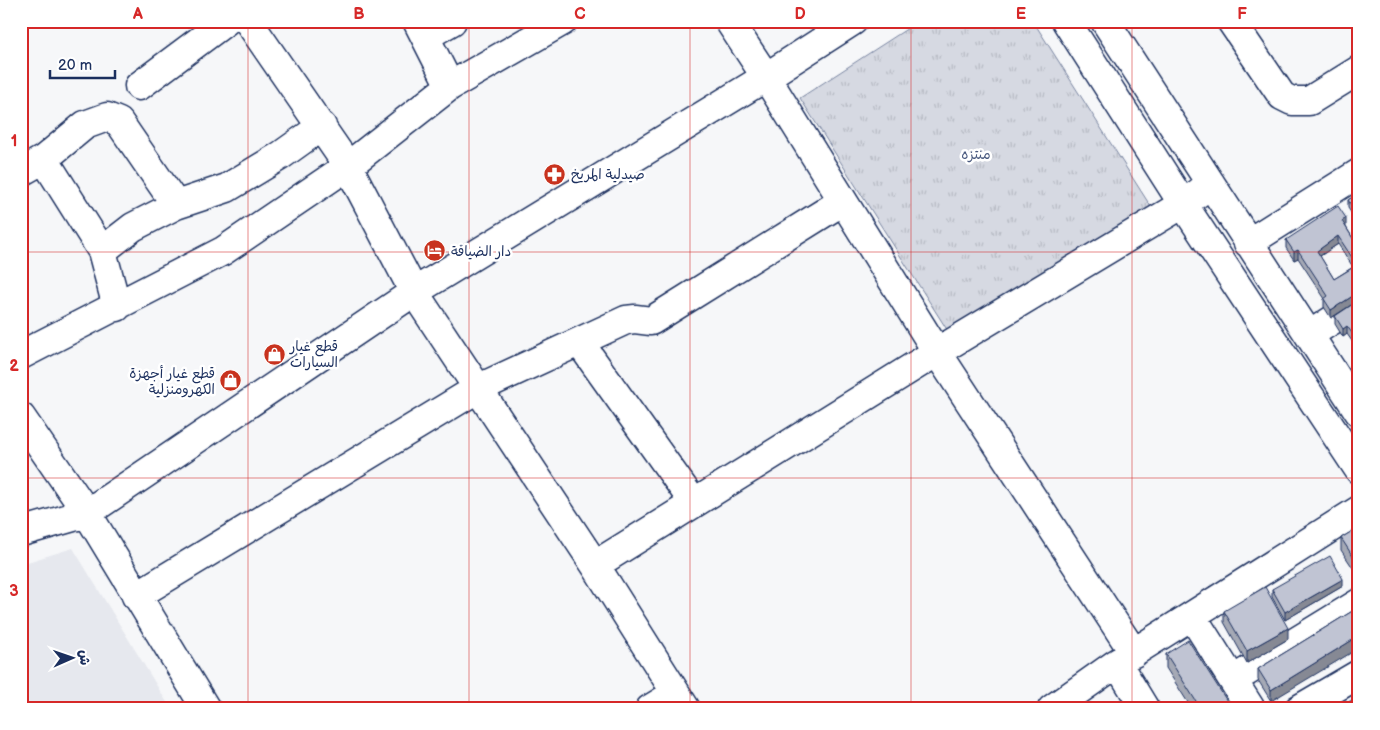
<svg xmlns="http://www.w3.org/2000/svg" width="1380" height="730" font-family="'Balsamiq Sans','Playpen Sans Arabic',sans-serif">
  <style>
    .built { fill: #e6e8ee }
    .park { fill: url(#park-tufts); stroke: #7884a0 }
    .lines { fill: none; stroke-linecap: round; stroke-linejoin: round }
    .minor-casing { stroke: #1b2f5e; stroke-width: 31 }
    .minor { stroke: #fff; stroke-width: 28 }
    .wall { fill: #a5a9b5; stroke: #1b2f5e; fill-rule: evenodd }
    .shaded-wall { fill: #868994; stroke: #1b2f5e }
    .building { fill: #c0c4d3; stroke: #1b2f5e; fill-rule: evenodd }
    .grid { fill: none; stroke: #d62828; stroke-width: 1; stroke-opacity: 0.55 }
    .labels { text-anchor: middle; stroke-width: 5; stroke-linejoin: round; paint-order: stroke }
    .park-label { font-size: 14px; fill: #4a5a7f; stroke: #fff }
    .poi-label { font-size: 14px; fill: #1b2f5e; stroke: #fff; text-anchor: start }
    .neatline { fill: none; stroke: #d62828; stroke-width: 2 }
    .grid-label { font-size: 16px; text-anchor: middle; font-weight: bold; fill: #d62828 }
  </style>
  <defs>
    <pattern id="park-tufts" width="24" height="20" patternUnits="userSpaceOnUse" patternTransform="scale(1.25)"><rect width="24" height="20" fill="#d6d9e2"/><path d="M3 7l-1-3M5 7V3M7 7l1-3M15 17l-1-3M17 17v-4M19 17l1-3" fill="none" stroke="#b7bbc4"/></pattern>
  </defs>
  <rect width="100%" height="100%" fill="#f6f7f9"/>
  <filter id="ink" filterUnits="userSpaceOnUse"><feTurbulence type="fractalNoise" baseFrequency=".02" numOctaves="2"/><feDisplacementMap in="SourceGraphic" scale="10" xChannelSelector="R" yChannelSelector="G"/><feConvolveMatrix kernelMatrix="1 2 1 2 8 2 1 2 1" color-interpolation-filters="sRGB"/></filter>
  <g filter="url(#ink)">
    <path class="built" d="M73 548 171 709H21V564Z"/>
    <path class="park" d="M919 21H1033L1153 210 953 339 800 98Z"/>
    <g class="lines">
      <defs>
        <path id="minor" d="M248 21 348 166 414 292 595 565 686 709
          M417 21 450 86
          M729 21 766 77 937 352 1134 653
          M1066 21 1183 204 1359 470
          M1105 21 1359 412
          M1231 21 1282 96 1292 101H1309L1359 70
          M426 36 452 21
          M139 86 226 21
          M44 159 102 251 117 307
          M21 172 44 159 85 125 107 117 119 122 176 205
          M1248 243 1359 173
          M102 251 133 227 176 205 227 188 280 156 322 126
          M1309 335 1359 303
          M580 343 694 503
          M21 355 223 251 348 166 450 86 563 21
          M21 417 87 513 206 709
          M21 532 87 513 414 292 766 77 853 21
          M595 565 937 352 1183 204 1211 184
          M136 596 477 389 626 320 635 319 651 321 843 201
          M1192 616 1251 709
          M1117 663 1145 709
          M1233 680 1359 603
          M650 709 676 693
          M1052 709 1117 663 1359 510
          M1299 709 1359 674"/>
      </defs>
      <use href="#minor" class="minor-casing"/>
      <use href="#minor" class="minor"/>
    </g>
    <path class="wall" d="M1359 193 1356 220 1348 208V200Z
      M1346 226V227L1359 248V300L1331 318 1324 307V299H1325L1298 258 1294 260 1286 248V240ZM1338 244 1353 267 1334 279 1320 256Z
      M1359 300V351L1347 334 1343 337 1335 324V316Z
      M1359 527V577L1341 550V538Z
      M1343 586 1285 620 1272 597V589Z
      M1359 607 1271 701 1258 680V669Z
      M1224 611 1288 639 1247 663 1224 622Z
      M1166 654 1232 709H1192L1166 668Z"/>
    <path class="shaded-wall" d="M1359 210V218L1356 220V212Z
      M1346 218V226L1342 229V221Z
      M1338 236V244L1317 258V251Z
      M1298 250V258L1294 260V252Z
      M1359 292V300L1331 318V310Z
      M1347 326V334L1343 337V329Z
      M1343 579V586L1285 620V612Z
      M1288 628V639L1247 663V651Z
      M1359 636V648L1271 701V690Z"/>
    <path class="building" d="M1359 193V210L1356 212 1348 200Z
      M1338 206 1346 218 1342 221 1359 248V292L1331 310 1324 299 1328 296 1298 250 1294 252 1286 240ZM1338 236 1357 265 1334 279 1317 251Z
      M1359 300V343L1347 326 1343 329 1335 316Z
      M1359 527V566L1341 538Z
      M1330 556 1343 579 1285 612 1272 589Z
      M1265 587 1288 628 1247 651 1224 611Z
      M1359 607V636L1271 690 1258 669Z
      M1188 640 1232 709H1201L1166 654Z
      M1359 695V709H1338Z"/>
  </g>
  <path class="grid" d="M248 21V709M469 21V709M690 21V709M911 21V709M1132 21V709M21 252H1359M21 478H1359"/>
  <defs>
    <symbol id="pharmacy-disc" viewBox="-11 -11 22 22"><circle r="9.5" fill="#c8321e" stroke="#fff"/><path d="M-2-6h4v4h4v4h-4v4h-4v-4h-4v-4h4Z" fill="#fff"/></symbol>
    <symbol id="hotel-disc" viewBox="-11 -11 22 22"><circle r="9.5" fill="#c8321e" stroke="#fff"/><path d="M-6-4.5h1.5V1H6V5H4.5V3h-9V5H-6ZM-4 0a1.8 1.8 0 1 1 3.6 0ZM.5 0V-2.5h3Q6-2.5 6 0Z" fill="#fff"/></symbol>
    <symbol id="shop-disc" viewBox="-11 -11 22 22"><circle r="9.5" fill="#c8321e" stroke="#fff"/><path d="M-5-2.5h2.3a2.7 3.5 0 0 1 5.4 0H5L5.5 6h-11ZM-1.5-2.5h3a1.5 2.3 0 0 0-3 0Z" fill="#fff"/></symbol>
  </defs>
  <g fill-rule="evenodd">
    <use href="#pharmacy-disc" x="542" y="162" width="25" height="25"/>
    <use href="#hotel-disc" x="422" y="238" width="25" height="25"/>
    <use href="#shop-disc" x="262" y="342" width="25" height="25"/>
    <use href="#shop-disc" x="218" y="368" width="25" height="25"/>
  </g>
  <g class="labels">
    <g class="park-label">
      <text x="976" y="159">منتزه</text>
    </g>
    <g class="poi-label">
      <text x="571" y="179">صيدلية المريخ</text>
      <text x="451" y="256">دار الضيافة</text>
      <text x="290" y="351">قطع غيار<tspan x="290" dy="16">السيارات</tspan></text>
      <text x="215" y="378" text-anchor="end">قطع غيار أجهزة<tspan x="215" dy="16">الكهرومنزلية</tspan></text>
    </g>
  </g>
  <rect width="1380" height="730" fill="none" stroke="#fff" stroke-width="55"/>
  <g transform="translate(72 658) rotate(88)" stroke="#ffffff" stroke-width="4" paint-order="stroke">
  <path d="M0-4L9 19L0 12L-9 19Z" fill="#1b2f5e"/>
  <text y="-8" font-size="14" font-weight="bold" text-anchor="middle" fill="#1b2f5e">ش</text>
  </g>
  <path d="M50 70v8h65v-8" fill="none" stroke="#1b2f5e" stroke-width="2.5"/>
  <text x="58" y="70" font-size="15" fill="#1b2f5e" stroke="#ffffff" stroke-width="4" paint-order="stroke">20 m</text>
  <rect x="28" y="28" width="1324" height="674" class="neatline"/>
  <g class="grid-label">
    <text x="138" y="19">A</text>
    <text x="359" y="19">B</text>
    <text x="580" y="19">C</text>
    <text x="800" y="19">D</text>
    <text x="1021" y="19">E</text>
    <text x="1242" y="19">F</text>
    <text x="14" y="146">1</text>
    <text x="14" y="371">2</text>
    <text x="14" y="596">3</text>
  </g>
</svg>
